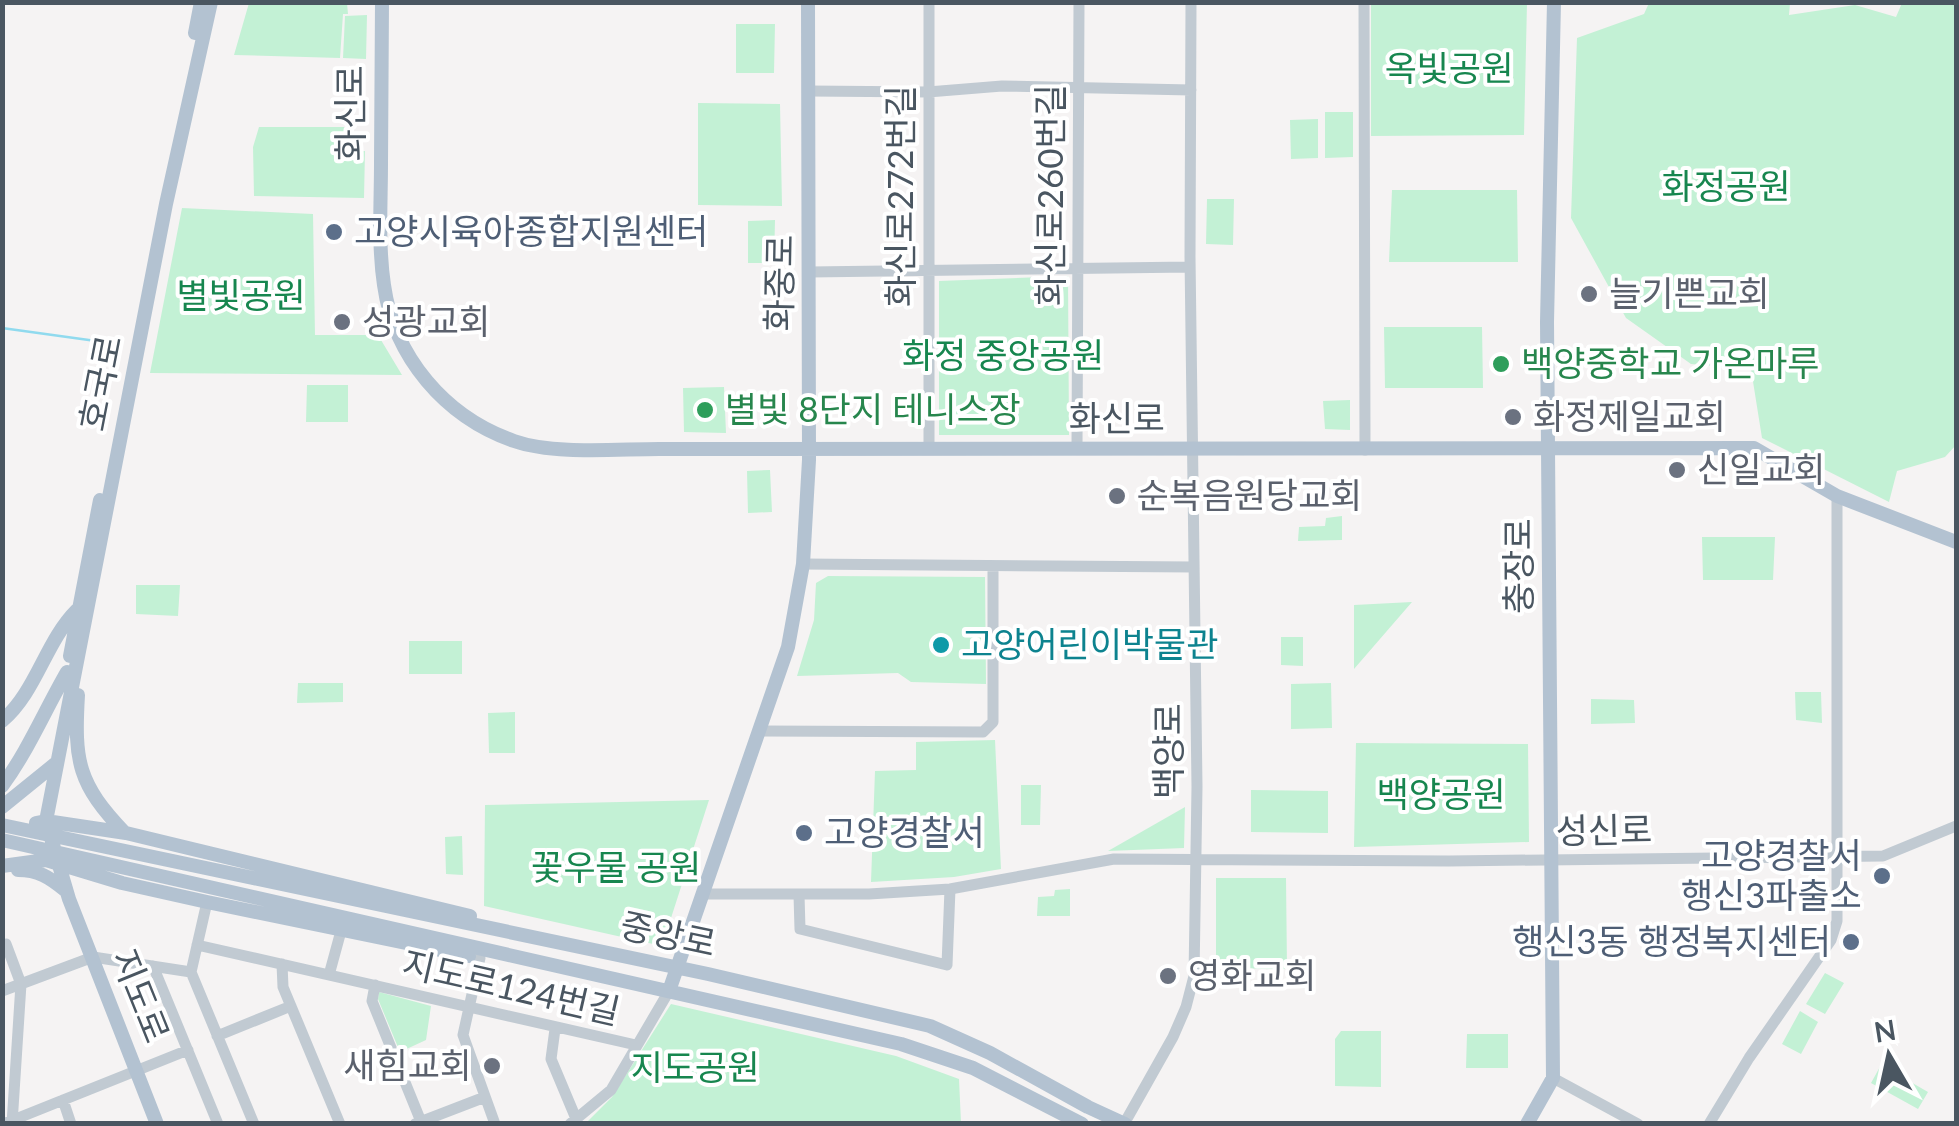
<svg xmlns="http://www.w3.org/2000/svg" width="1959" height="1126" font-family="Lato,'Noto Sans KR',sans-serif">
  <style>
    .green { fill: #c3f1d5 }
    .lines { fill: none; stroke-linecap: round; stroke-linejoin: round }
    .stream { stroke: #90daee; stroke-width: 2.5 }
    .minor { stroke: #c1cad2; stroke-width: 11 }
    .major { stroke: #b3c2d1; stroke-width: 14 }
    .service-dot { fill: #5c6f8a; stroke: #fff; stroke-width: 4 }
    .worship-dot { fill: #6b7280; stroke: #fff; stroke-width: 4 }
    .leisure-dot { fill: #2e9e5b; stroke: #fff; stroke-width: 4 }
    .culture-dot { fill: #0f9aa8; stroke: #fff; stroke-width: 4 }
    .labels { text-anchor: middle; stroke-width: 8; stroke-linejoin: round; paint-order: stroke }
    .park-label { font-size: 35px; fill: #17864f; stroke: #fff }
    .street-label { font-size: 35px; fill: #4a5661; stroke: #fff }
    .service-label { font-size: 35px; fill: #4e5e75; stroke: #fff; text-anchor: start }
    .worship-label { font-size: 35px; fill: #5b616d; stroke: #fff; text-anchor: start }
    .leisure-label { font-size: 35px; fill: #27864d; stroke: #fff; text-anchor: start }
    .culture-label { font-size: 35px; fill: #0d838f; stroke: #fff; text-anchor: start }
  </style>
  <rect width="100%" height="100%" fill="#f5f3f3"/>
  <path class="green" d="M249 3H347L348 14H343L340 58 234 55Z
    M1371 3H1527L1524 135 1371 136Z
    M1649 3H1790L1789 15 1855 5 1896 17 1902 3H1956V445L1945 457 1897 471 1889 502 1762 438 1751 369 1691 364 1626 318 1571 218 1577 38 1644 14Z
    M367 15 366 59 343 58 345 16Z
    M736 24H775L774 73H736Z
    M698 103 780 104 782 206 698 205Z
    M1325 112H1353V157L1325 158Z
    M1318 119V158L1291 159 1290 120Z
    M259 127H348L349 151H365L364 198 254 196 253 147Z
    M1392 190H1517L1518 262H1389Z
    M1207 199H1234L1233 245 1206 244Z
    M182 208 313 214 315 335H378L402 375 150 373Z
    M775 220 774 263H748V221Z
    M1068 276 1069 435H939V281Z
    M1384 327H1482L1483 388H1385Z
    M307 385H348V422H306Z
    M724 387 726 433 684 432 683 388Z
    M1350 400V430L1325 429 1323 401Z
    M770 470 772 512 748 513 747 471Z
    M1342 516V540L1298 541 1299 527 1325 526 1326 518Z
    M1702 537H1775L1773 580H1703Z
    M828 576 985 577 986 684 911 682 898 673 797 676 814 620 816 583Z
    M136 585H180L178 616 136 614Z
    M1412 602 1354 669V605Z
    M1281 637H1303V666L1281 665Z
    M409 641H462V674H409Z
    M298 683H343V702L297 703Z
    M1331 683 1332 728 1291 729V684Z
    M1795 692H1821L1822 723 1796 720Z
    M1591 699 1634 700 1635 723 1591 724Z
    M515 712V753H489L488 713Z
    M995 740 1001 869 954 877 871 882 875 771 916 770V742Z
    M1356 743 1528 744 1529 842 1354 847Z
    M1021 785H1041L1040 825H1021Z
    M1251 790 1328 791V833L1251 832Z
    M709 800 662 946 484 906 485 805Z
    M1185 807 1184 848 1108 851Z
    M462 836 463 875 446 874 445 837Z
    M1216 878H1286L1287 969 1216 968Z
    M1070 889V916H1037L1038 897 1054 896 1055 890Z
    M1825 973 1844 983 1825 1014 1806 1004Z
    M379 992 431 1006 426 1040 400 1052 378 999Z
    M671 1004 896 1056 959 1079 961 1123 585 1124 612 1097Z
    M1800 1011 1818 1022 1801 1054 1782 1044Z
    M1341 1031H1381V1087L1335 1086V1039Z
    M1467 1034H1508V1068H1466Z
    M1881 1065 1928 1092 1918 1109 1871 1083Z"/>
  <g class="lines">
    <path class="stream" d="M2 328 96 341"/>
    <path class="minor" d="M1364 2 1365 450
      M809 91 928 92 1002 86 1191 90
      M810 272 1190 267
      M1077 448 1079 2
      M929 449V2
      M803 564 1194 567
      M758 731 983 732 993 722V567
      M703 894H869L950 889 1114 859 1449 861 1883 856 1956 826
      M799 895 800 929 947 965 950 889
      M207 902 191 972 254 1124
      M2 945 6 944 21 984 12 1124
      M197 945 636 1045
      M480 958 463 1035 495 1124
      M282 964 283 987 340 1124
      M153 966 218 1124
      M329 975 341 931
      M375 985 372 1001 422 1124
      M2 991 93 957 191 972
      M555 1029 551 1059 577 1121
      M217 1036 291 1006
      M1553 1078 1638 1124
      M63 1100 71 1124
      M3 1124 188 1050
      M415 1124 485 1097
      M570 1124 611 1090 669 991
      M1124 1124 1173 1037 1186 1007 1194 976 1197 787 1190 257 1191 2
      M1709 1124 1749 1058 1831 940 1837 921V496"/>
    <path class="major" d="M382 2C382 56 381 109 381 163 381 203 378 245 384 285 394 357 445 417 514 441 554 455 616 449 659 449L1754 448 1837 496 1956 542
      M195 33 201 2
      M70 656 100 500
      M78 695C74 762 78 784 125 833
      M2 721C37 691 45 642 77 610
      M2 786C28 751 45 710 67 672
      M2 807 55 764
      M36 823 46 821 126 833 470 916
      M2 825 708 974 930 1026 990 1053 1088 1107 1125 1124
      M2 840 901 1044 973 1068 1082 1124
      M2 866 46 860 122 883 207 902 469 956
      M18 870C38 870 49 877 65 890
      M669 991 788 647 803 564 809 460 808 2
      M157 1124 69 899 46 821 166 204 211 2
      M1527 1124 1553 1078 1547 322 1554 2"/>
  </g>
  <g class="service-dot">
    <circle cx="334" cy="232" r="10"/>
    <circle cx="804" cy="833" r="10"/>
    <circle cx="1882" cy="876" r="10"/>
    <circle cx="1851" cy="942" r="10"/>
  </g>
  <g class="worship-dot">
    <circle cx="1589" cy="294" r="10"/>
    <circle cx="342" cy="322" r="10"/>
    <circle cx="1513" cy="417" r="10"/>
    <circle cx="1677" cy="470" r="10"/>
    <circle cx="1117" cy="496" r="10"/>
    <circle cx="1168" cy="976" r="10"/>
    <circle cx="492" cy="1066" r="10"/>
  </g>
  <g class="leisure-dot">
    <circle cx="1501" cy="364" r="10"/>
    <circle cx="705" cy="410" r="10"/>
  </g>
  <circle class="culture-dot" cx="941" cy="645" r="10"/>
  <g class="labels">
    <g class="park-label">
      <text x="1449" y="81">옥빛공원</text>
      <text x="1726" y="199">화정공원</text>
      <text x="241" y="308">별빛공원</text>
      <text x="1003" y="368">화정 중앙공원</text>
      <text x="1441" y="807">백양공원</text>
      <text x="616" y="880">꽃우물 공원</text>
      <text x="695" y="1080">지도공원</text>
    </g>
    <g class="street-label">
      <text transform="translate(351 113) rotate(-90)" y="12">화신로</text>
      <text transform="translate(1051 195) rotate(-90)" y="12">화신로260번길</text>
      <text transform="translate(901 196) rotate(-90)" y="12">화신로272번길</text>
      <text transform="translate(780 283) rotate(-89)" y="12">화중로</text>
      <text transform="translate(101 383) rotate(-79)" y="12">호국로</text>
      <text x="1117" y="431">화신로</text>
      <text transform="translate(1519 566) rotate(-90)" y="12">충장로</text>
      <text transform="translate(1169 751) rotate(-90)" y="12">백양로</text>
      <text transform="translate(1604 831) rotate(-1)" y="12">성신로</text>
      <text transform="translate(668 935) rotate(12)" y="12">중앙로</text>
      <text transform="translate(511 988) rotate(13)" y="12">지도로124번길</text>
      <text transform="translate(140 996) rotate(68)" y="12">지도로</text>
    </g>
    <g class="service-label">
      <text x="354" y="244">고양시육아종합지원센터</text>
      <text x="824" y="845">고양경찰서</text>
      <text x="1862" y="868" text-anchor="end">고양경찰서<tspan x="1862" dy="40">행신3파출소</tspan></text>
      <text x="1831" y="954" text-anchor="end">행신3동 행정복지센터</text>
    </g>
    <g class="worship-label">
      <text x="1609" y="306">늘기쁜교회</text>
      <text x="362" y="334">성광교회</text>
      <text x="1533" y="429">화정제일교회</text>
      <text x="1697" y="482">신일교회</text>
      <text x="1137" y="508">순복음원당교회</text>
      <text x="1188" y="988">영화교회</text>
      <text x="472" y="1078" text-anchor="end">새힘교회</text>
    </g>
    <g class="leisure-label">
      <text x="1521" y="376">백양중학교 가온마루</text>
      <text x="725" y="422">별빛 8단지 테니스장</text>
    </g>
    <g class="culture-label">
      <text x="961" y="657">고양어린이박물관</text>
    </g>
  </g>
  <rect width="1959" height="1126" fill="none" stroke="#4a5661" stroke-width="10"/>
  <g transform="translate(1889 1056) rotate(351)" stroke="#ffffff" stroke-width="8" paint-order="stroke">
  <path d="M0-8L18 38L0 25L-18 38Z" fill="#4a5661"/>
  <text y="-15" font-size="28" font-weight="bold" text-anchor="middle" fill="#4a5661">N</text>
  </g>
</svg>
